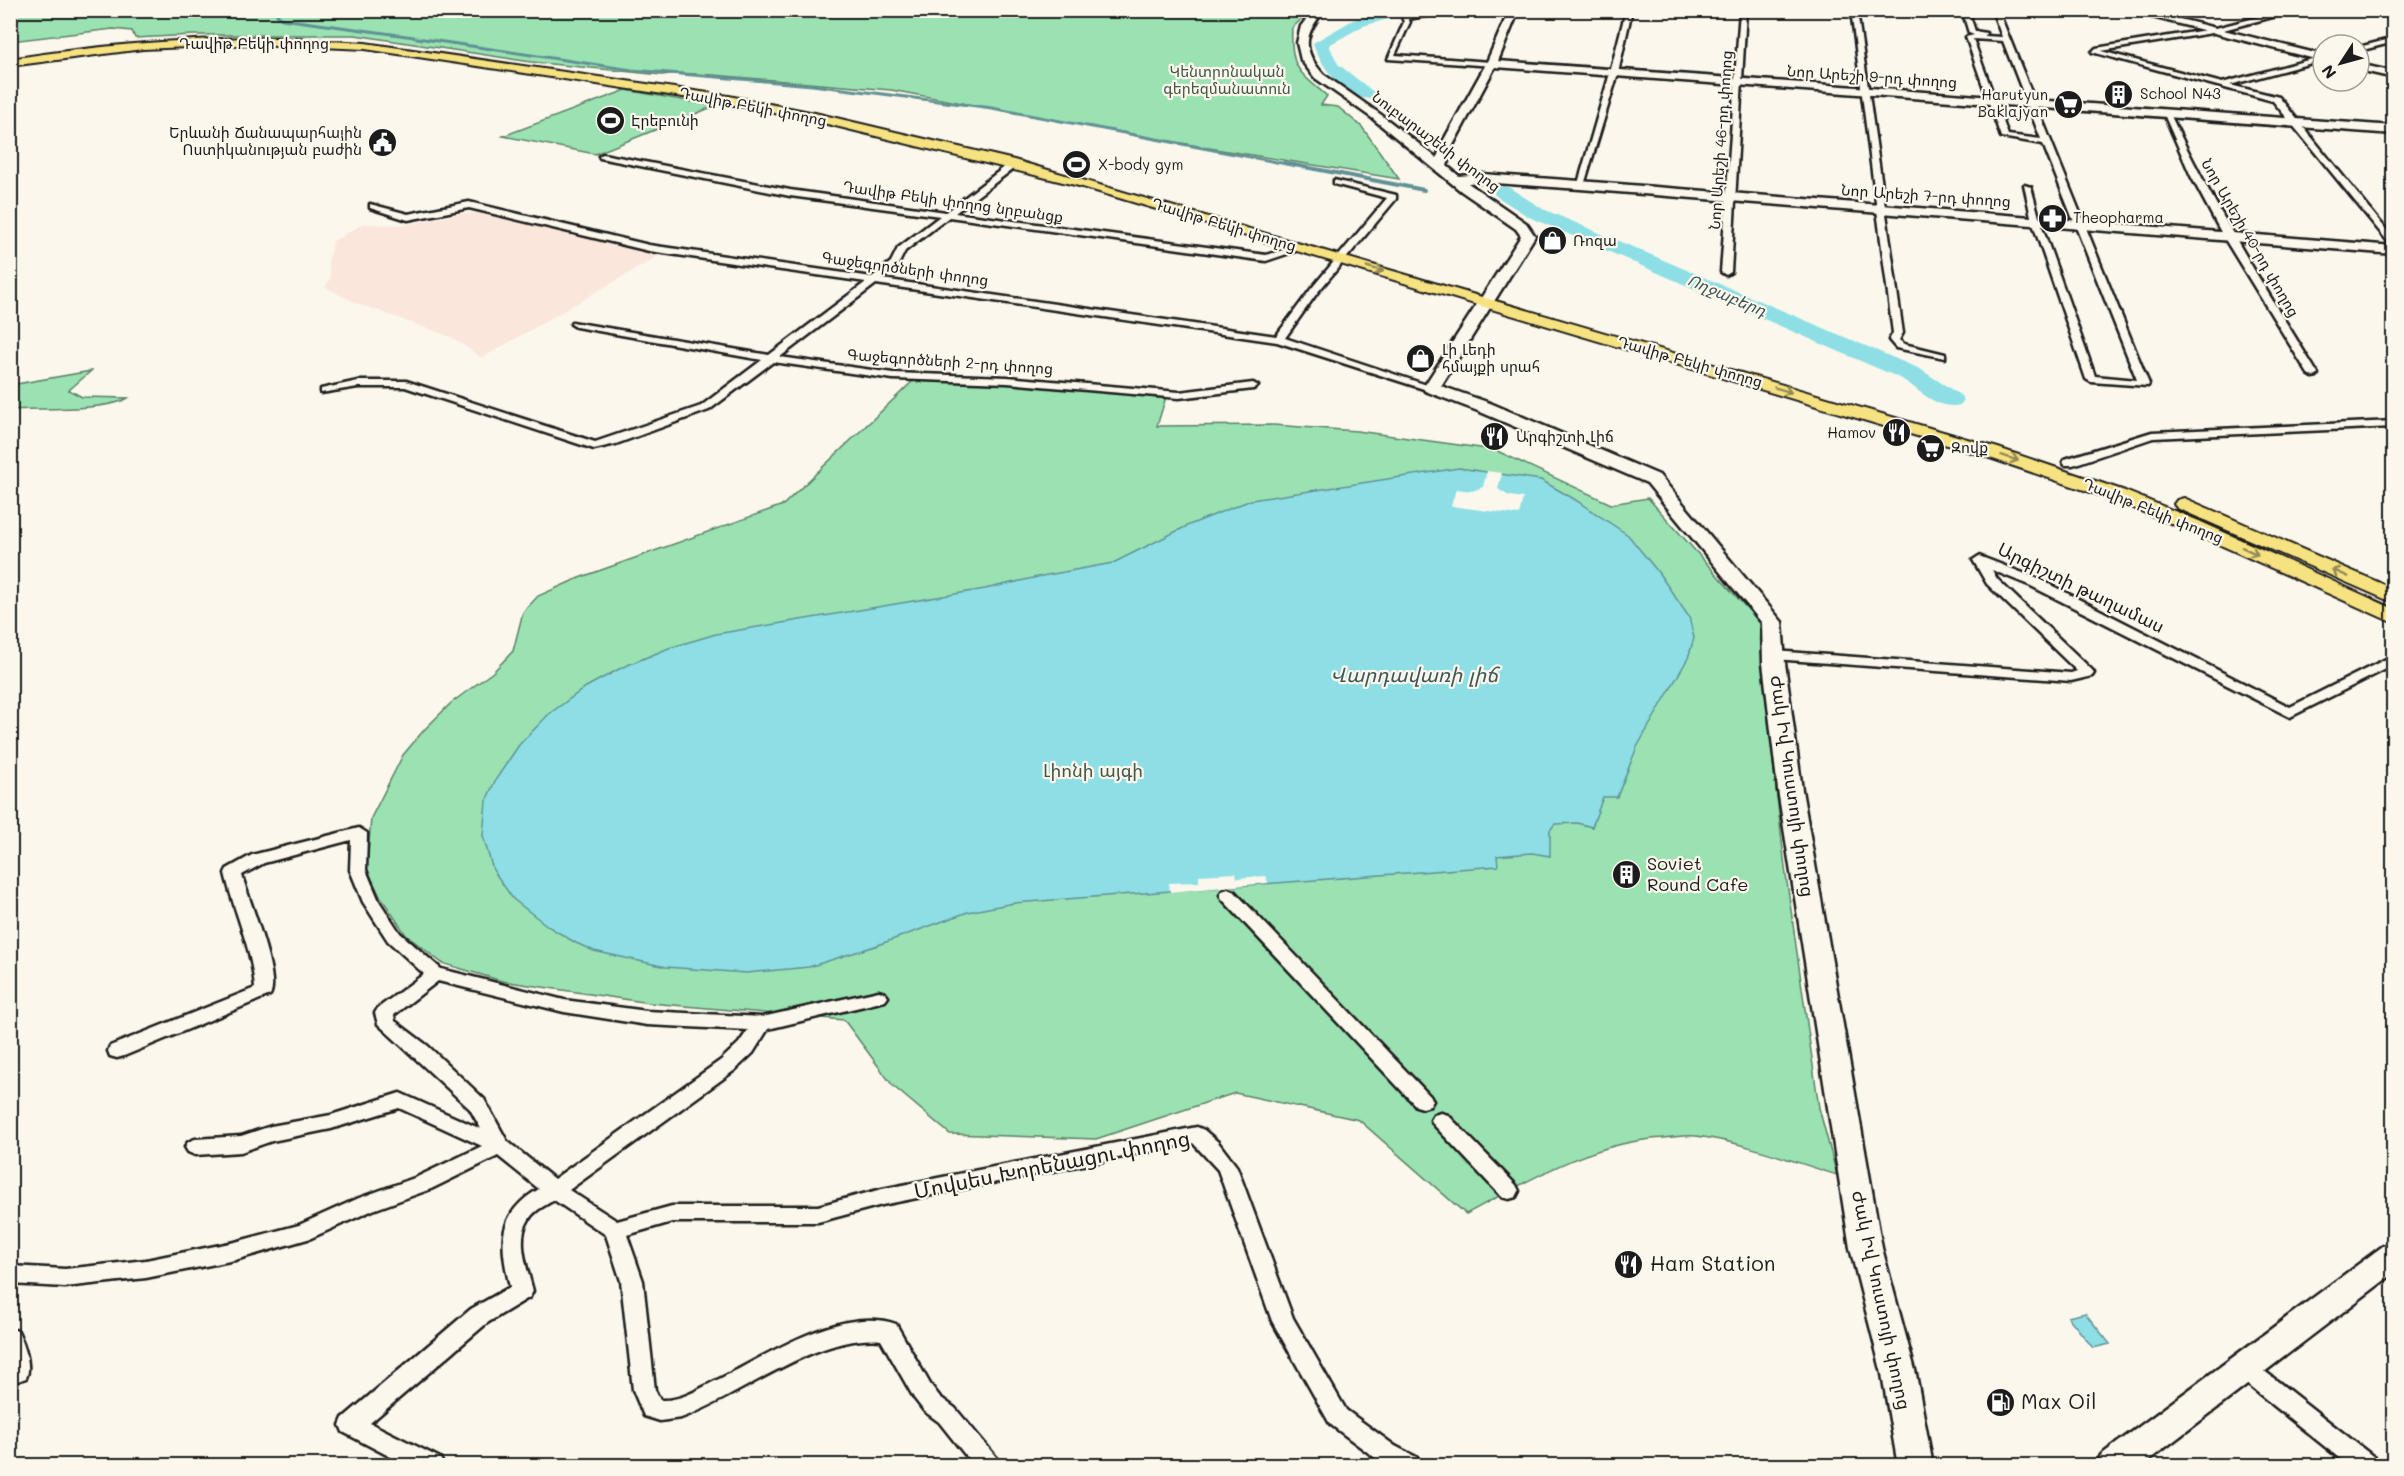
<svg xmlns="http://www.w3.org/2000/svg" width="2404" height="1476" font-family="Mali,'Noto Sans Armenian',sans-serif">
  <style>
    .built { fill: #fbe6db }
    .green { fill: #9ae2b1; stroke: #5b7f66; stroke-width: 1.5 }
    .water { fill: #8ddfe5; stroke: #609195; stroke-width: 1.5 }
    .pier { fill: #fbf7ec }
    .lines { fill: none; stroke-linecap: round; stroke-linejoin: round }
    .stream-far1 { stroke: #609195; stroke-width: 3 }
    .stream { stroke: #609195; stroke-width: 4 }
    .river { fill: #8ddfe5; fill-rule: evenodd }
    .street-casing { stroke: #1c1c1c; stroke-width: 5 }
    .secondary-casing { stroke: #1c1c1c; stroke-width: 5 }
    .primary-casing { stroke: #1c1c1c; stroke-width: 4 }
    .street { fill: #fbf7ec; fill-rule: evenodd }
    .secondary { fill: #fbf7ec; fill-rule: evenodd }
    .primary { fill: #f7e281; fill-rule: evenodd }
    .oneway { stroke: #948954 }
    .labels { text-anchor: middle; stroke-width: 4.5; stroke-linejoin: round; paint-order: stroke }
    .far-street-label { font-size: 15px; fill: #1c1c1c; stroke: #fbf7ec }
    .far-park-label { font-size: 15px; fill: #425749; stroke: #fbf7ec }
    .far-poi-label { font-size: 15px; fill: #1c1c1c; stroke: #fbf7ec; text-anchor: start }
    .far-water-label { font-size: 16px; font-style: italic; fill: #3e5658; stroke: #fbf7ec }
    .street-label { font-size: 18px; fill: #1c1c1c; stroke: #fbf7ec }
    .park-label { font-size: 18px; fill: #425749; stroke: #fbf7ec }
    .poi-label { font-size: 18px; fill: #1c1c1c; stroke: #fbf7ec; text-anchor: start }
    .water-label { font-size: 20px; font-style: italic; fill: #3e5658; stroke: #fbf7ec }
    .near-street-label { font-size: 21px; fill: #1c1c1c; stroke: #fbf7ec }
    .near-poi-label { font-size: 21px; fill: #1c1c1c; stroke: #fbf7ec; text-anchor: start }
  </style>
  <rect width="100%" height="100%" fill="#fbf7ec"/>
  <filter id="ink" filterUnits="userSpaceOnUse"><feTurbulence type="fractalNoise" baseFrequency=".0167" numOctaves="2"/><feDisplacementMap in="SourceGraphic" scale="12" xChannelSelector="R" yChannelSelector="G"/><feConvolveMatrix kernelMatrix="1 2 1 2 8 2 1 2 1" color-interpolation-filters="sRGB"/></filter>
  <g filter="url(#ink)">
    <path class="built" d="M478 213 662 254 482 358 451 337 356 303 325 287 331 277 328 261 333 241 363 224 405 225 458 214Z"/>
    <path class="green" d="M11 10 1310 11 1292 28C1290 68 1298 71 1327 96L1321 105 1338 107 1362 127 1399 179 1209 148 891 90 713 75 677 73 662 75 531 62 355 35H193L135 38 132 31 113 29 11 41Z
      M626 90 715 106 595 154 503 136Z
      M91 371 69 390 82 397 128 398C107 411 38 408 11 410V385Z
      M915 379 1041 386 1166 397 1157 426 1273 425 1357 431 1495 450 1611 504 1648 498 1760 623 1762 664 1785 868 1819 1108 1837 1175C1791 1161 1744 1142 1696 1136 1686 1135 1675 1137 1664 1138 1590 1142 1530 1180 1466 1214L1359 1120 1235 1093 1096 1139 950 1134 893 1086 844 1020 650 1003 502 981 442 963 406 935 380 896 367 869 371 818 403 755 424 730 451 703 493 672 513 651 523 612 538 596 579 578 783 505Z"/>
    <path class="water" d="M1459 468 1541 480 1574 499 1628 535 1658 572 1689 617 1694 638 1688 658 1637 747 1617 797H1603L1592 827 1577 823 1555 824 1550 830V856L1532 853 1497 856 1498 866 1014 903 968 912 875 946 809 967 746 973 666 967 594 951 576 943 549 927 513 899 493 870 483 836 486 801 496 779 519 745 549 714 586 687 623 667 669 648 716 634 985 589 1042 576 1113 563 1189 525 1251 500Z
      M2085 1313 2110 1344 2093 1348 2068 1317Z"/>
    <path class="pier" d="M1487 471 1502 473 1498 489 1509 496 1523 498 1519 515 1451 506 1456 489 1472 491 1483 487Z
      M1236 873 1237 878 1266 876 1268 883 1170 892 1169 883 1199 882V875Z"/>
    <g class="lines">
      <path class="stream-far1" d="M280 10 277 15 282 19 414 37
        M417 38 632 70 812 85 992 108 1292 165"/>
      <path class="stream" d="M1284 163 1424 190"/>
      <path class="river" d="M1386 10H1411L1409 13 1363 26 1329 45 1338 64 1376 94 1373 98C1348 104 1319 64 1313 43L1353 20Z
        M1503 186 1510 188 1543 209 1920 369 1960 395 1964 400 1960 405C1939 411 1919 390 1902 379L1529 217 1496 196 1493 192 1496 188Z"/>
      <defs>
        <path id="street" d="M1434 10H1461L1408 19 1410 22 1395 55 1491 62 1494 66 1388 59 1404 22 1402 17Z
          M1626 10H1632L1618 73 1584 185 1577 187 1610 73Z
          M1740 10H1746L1731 272 1726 275 1721 272Z
          M1851 10H1857L1903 333 1899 340 1904 344 1945 354V358L1896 348 1889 340 1893 333Z
          M1962 10H1968L1975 31 1986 33 1985 36 2002 37 1992 10H1998L2149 384 2148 386 2091 382 2086 379 2032 221 2024 185 2031 187 2040 221 2095 376 2137 380 2043 144 2001 137 1966 37 1974 35 1969 33ZM1973 39 2003 41 2041 139 2008 135Z
          M2286 10H2299L2212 33 2101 51 2222 83 2323 56V60L2230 85 2279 97 2394 239V249L2273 101 2092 52 2096 48 2212 29Z
          M2394 38V42L2359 51V47Z
          M2163 112 2170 114C2213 205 2265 289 2318 374L2317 376 2313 377 2308 374 2223 236 2191 176Z
          M603 154 790 190 946 212 1011 162H1017V166L955 213 1266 255 1300 245 1305 248 1266 261 949 217 905 251 898 265 882 279 1276 336 1311 289 1387 198 1334 184V180L1396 195V199L1317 293 1285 338 1436 388 1435 390H1427L1277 342 876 284 780 357 893 373 1007 377 1179 392 1253 383 1258 386 1253 389 1179 398 1007 383 893 379 773 362 709 410 616 444 594 449 405 387H358L321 393V389L358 381H406L595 442 701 406 762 360 576 327 571 324 572 322 769 355 866 282 649 251 469 208 408 220 370 208V204L408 214 469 202 649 245 872 277 891 262 898 248 940 216 790 196 600 158 599 156Z
          M2394 421V427L2153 438 2073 465H2065L2063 462 2065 459 2152 432Z
          M1979 556 2041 580 2290 707 2394 655V665L2290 717 2031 586 1992 570 1997 579 2092 670 2094 673 2092 676 2071 681 1774 659 1767 655 1774 651 2071 673 2077 671 1987 584 1973 560Z
          M359 828 367 833 366 870 379 901 400 933 441 969 564 1000 647 1011 762 1017 879 991 885 993 888 997 885 1001 768 1029 753 1053 735 1070 569 1190 617 1221 672 1206H818L882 1189 1197 1127 1204 1130 1218 1142 1237 1167 1293 1318 1346 1410 1395 1446 1418 1458 1422 1466H1386L1330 1424 1272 1321 1218 1170 1193 1143 882 1205 818 1222H672L627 1235 643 1281 655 1390 660 1400C679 1401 694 1392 711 1383 761 1360 839 1304 896 1324L930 1384 940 1397 955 1408 997 1458 1001 1466H974L939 1422 924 1411 914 1398 881 1340C816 1334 742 1396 681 1418L660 1421 644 1416 633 1390 621 1281 606 1235 554 1200C544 1206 533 1211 528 1221 516 1240 528 1271 533 1291L530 1297 487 1323 370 1423 440 1458 444 1466H408L343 1432 340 1425 343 1418 471 1309 510 1287C500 1244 496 1214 539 1189L498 1156 431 1189 373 1210 311 1238 235 1260 146 1278 65 1287 10 1284V1266L65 1269 146 1260 235 1242 299 1225 359 1198 417 1177 482 1146 399 1108 331 1129 272 1141 241 1152 195 1155 188 1152 185 1147 188 1142 195 1139 241 1136 271 1126 331 1115 400 1093 481 1129 470 1109 378 1024 375 1013 378 1008 424 974 388 941 363 902 350 870 351 840 264 863 242 875C248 899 281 977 270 995L124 1056 117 1058 110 1056 108 1051 110 1046 255 988C252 948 234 912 225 873L227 869 252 855ZM438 981 564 1012 647 1025 748 1030 739 1043 721 1060 554 1179 507 1141 484 1099 428 1046 395 1021 394 1015Z
          M1228 889 1234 891 1430 1096 1433 1101 1430 1106 1423 1108 1416 1106 1222 899 1220 895 1222 891Z
          M1441 1113 1448 1115 1516 1185 1519 1191 1516 1197 1509 1199 1502 1197 1434 1125 1431 1120 1434 1115Z
          M10 1329 18 1331C24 1344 32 1366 26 1378L18 1381 10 1378Z
          M2245 1359 2253 1362 2375 1458 2379 1466H2349L2237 1376 2234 1369 2237 1362Z"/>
        <path id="secondary" d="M1314 10H1325C1304 34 1301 49 1323 74L1380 114 1437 158 1441 145 1486 64 1507 15 1512 10H1524L1516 17 1498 61 2394 126V134L1495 67 1453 145 1447 166 1459 176 1482 174 1580 181 2394 246V254L1580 189 1482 182 1468 183 1526 223 1535 236 1441 386 1490 403 1659 475 1782 622 1785 663 1802 790 1882 1248 1916 1374 1933 1466H1898L1882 1374 1850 1248 1778 790 1763 663 1762 623 1647 483 1478 411 1425 391 1423 388 1521 236 1516 229 1461 191 1372 118 1315 78 1301 60 1297 43 1301 26Z
          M2125 10H2144L2323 55V61Z
          M2359 64 2394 72V78L2359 70Z
          M2394 1242V1273L2141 1466H2096L2101 1455 2383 1246Z"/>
        <path id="primary" d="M277 38 365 43 729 96 815 113 1014 160 1998 448 2125 491 2199 521 2394 609V623L2185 529 2111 499 1984 456 1079 186 815 121 729 104 365 49 321 47 232 45 143 49 10 66V59C99 45 187 38 277 38Z
          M2184 498 2394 589V603L2177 508 2174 504 2177 500Z"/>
      </defs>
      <use href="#street" class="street-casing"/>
      <use href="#secondary" class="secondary-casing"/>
      <use href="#primary" class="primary-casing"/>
      <use href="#street" class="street"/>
      <use href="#secondary" class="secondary"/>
      <use href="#primary" class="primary"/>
    </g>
    <defs><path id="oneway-shaft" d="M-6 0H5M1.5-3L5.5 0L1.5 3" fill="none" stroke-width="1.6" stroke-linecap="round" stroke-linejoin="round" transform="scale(1.5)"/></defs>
    <g class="oneway">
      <use href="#oneway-shaft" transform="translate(1375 269) rotate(16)"/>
      <use href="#oneway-shaft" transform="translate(1783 390) rotate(17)"/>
      <use href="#oneway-shaft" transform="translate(2010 458) rotate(18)"/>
      <use href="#oneway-shaft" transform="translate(2250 551) rotate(25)"/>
      <use href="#oneway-shaft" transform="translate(2340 573) rotate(-156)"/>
    </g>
  </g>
  <defs>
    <symbol id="building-disc" viewBox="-11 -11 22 22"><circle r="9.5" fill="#1c1c1c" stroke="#fbf7ec"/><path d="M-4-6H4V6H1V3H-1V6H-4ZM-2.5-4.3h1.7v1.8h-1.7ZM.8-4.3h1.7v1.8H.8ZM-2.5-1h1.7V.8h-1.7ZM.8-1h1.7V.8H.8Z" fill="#fff"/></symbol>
    <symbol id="supermarket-disc" viewBox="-11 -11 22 22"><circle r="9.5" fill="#1c1c1c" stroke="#fbf7ec"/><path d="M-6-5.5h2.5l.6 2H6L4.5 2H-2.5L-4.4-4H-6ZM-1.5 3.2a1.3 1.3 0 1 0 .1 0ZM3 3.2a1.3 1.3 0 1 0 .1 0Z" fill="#fff"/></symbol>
    <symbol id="stadium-disc" viewBox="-11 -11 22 22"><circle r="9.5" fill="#1c1c1c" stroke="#fbf7ec"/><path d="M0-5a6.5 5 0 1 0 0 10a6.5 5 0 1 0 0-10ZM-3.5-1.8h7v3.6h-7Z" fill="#fff"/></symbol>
    <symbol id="civic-disc" viewBox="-11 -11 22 22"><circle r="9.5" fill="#1c1c1c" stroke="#fbf7ec"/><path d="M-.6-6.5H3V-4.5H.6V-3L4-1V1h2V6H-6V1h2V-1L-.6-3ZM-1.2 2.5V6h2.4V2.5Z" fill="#fff"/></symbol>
    <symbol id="pharmacy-disc" viewBox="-11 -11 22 22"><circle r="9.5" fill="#1c1c1c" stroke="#fbf7ec"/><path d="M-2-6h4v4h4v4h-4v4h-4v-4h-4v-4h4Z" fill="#fff"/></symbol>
    <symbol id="shop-disc" viewBox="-11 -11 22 22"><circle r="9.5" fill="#1c1c1c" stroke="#fbf7ec"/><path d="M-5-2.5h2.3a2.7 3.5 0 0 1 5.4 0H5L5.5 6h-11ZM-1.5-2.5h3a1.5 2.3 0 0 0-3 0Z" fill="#fff"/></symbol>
    <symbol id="restaurant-disc" viewBox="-11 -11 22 22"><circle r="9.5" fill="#1c1c1c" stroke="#fbf7ec"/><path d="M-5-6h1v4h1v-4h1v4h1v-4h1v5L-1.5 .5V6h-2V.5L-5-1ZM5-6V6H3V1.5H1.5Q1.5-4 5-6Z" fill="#fff"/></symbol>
    <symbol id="fuel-disc" viewBox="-11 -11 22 22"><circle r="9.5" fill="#1c1c1c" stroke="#fbf7ec"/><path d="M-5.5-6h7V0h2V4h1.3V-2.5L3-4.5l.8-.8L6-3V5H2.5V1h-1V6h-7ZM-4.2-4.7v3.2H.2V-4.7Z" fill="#fff"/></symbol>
  </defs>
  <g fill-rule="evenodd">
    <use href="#building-disc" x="2102" y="78" width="33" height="33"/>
    <use href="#supermarket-disc" x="2052" y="88" width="33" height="33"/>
    <use href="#stadium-disc" x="594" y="104" width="33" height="33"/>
    <use href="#civic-disc" x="366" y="126" width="33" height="33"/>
    <use href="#stadium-disc" x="1060" y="148" width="33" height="33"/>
    <use href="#pharmacy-disc" x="2036" y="202" width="33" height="33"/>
    <use href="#shop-disc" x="1536" y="224" width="33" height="33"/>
    <use href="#shop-disc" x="1404" y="342" width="33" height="33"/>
    <use href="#restaurant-disc" x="1880" y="416" width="33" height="33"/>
    <use href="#restaurant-disc" x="1478" y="420" width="33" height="33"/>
    <use href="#supermarket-disc" x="1914" y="432" width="33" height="33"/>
    <use href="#building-disc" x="1610" y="858" width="33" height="33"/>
    <use href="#restaurant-disc" x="1612" y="1248" width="33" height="33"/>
    <use href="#fuel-disc" x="1984" y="1386" width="33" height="33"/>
  </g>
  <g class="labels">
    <g class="far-street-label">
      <text x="254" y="49">Դավիթ Բեկի փողոց</text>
      <text transform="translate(1872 77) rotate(4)" y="5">Նոր Արեշի 9-րդ փողոց</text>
      <text transform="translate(753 107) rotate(11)" y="5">Դավիթ Բեկի փողոց</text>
      <text transform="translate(1721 140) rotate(-86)" y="5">Նոր Արեշի 46-րդ փողոց</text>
      <text transform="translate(1436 142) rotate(37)" y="5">Նուբարաշենի փողոց</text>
      <text transform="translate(1926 196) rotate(4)" y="5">Նոր Արեշի 7-րդ փողոց</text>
      <text transform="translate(953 202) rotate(8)" y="5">Դավիթ Բեկի փողոց նրբանցք</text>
      <text transform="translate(1224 225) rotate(17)" y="5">Դավիթ Բեկի փողոց</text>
      <text transform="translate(2250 238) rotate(60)" y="5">Նոր Արեշի 40-րդ փողոց</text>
      <text transform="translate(905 269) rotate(8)" y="5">Գաջեգործների փողոց</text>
      <text transform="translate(950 362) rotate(4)" y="5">Գաջեգործների 2-րդ փողոց</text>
      <text transform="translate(1690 362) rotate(16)" y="5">Դավիթ Բեկի փողոց</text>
      <text transform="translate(2153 511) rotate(22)" y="5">Դավիթ Բեկի փողոց</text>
    </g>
    <g class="far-park-label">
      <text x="1227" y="77">Կենտրոնական<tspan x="1227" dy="17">գերեզմանատուն</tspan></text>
    </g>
    <g class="far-poi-label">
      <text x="2140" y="99">School N43</text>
      <text x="2048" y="100" text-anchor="end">Harutyun<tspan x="2048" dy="17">Baklajyan</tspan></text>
      <text x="631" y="126">Էրեբունի</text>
      <text x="362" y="138" text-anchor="end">Երևանի Ճանապարհային<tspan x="362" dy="17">Ոստիկանության բաժին</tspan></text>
      <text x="1098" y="170">X-body gym</text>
      <text x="2073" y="223">Theopharma</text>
      <text x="1573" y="246">Ռոզա</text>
      <text x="1442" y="355">Լի Լեդի<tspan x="1442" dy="17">հմայքի սրահ</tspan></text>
      <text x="1876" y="438" text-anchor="end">Hamov</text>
      <text x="1516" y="442">Արգիշտի Լիճ</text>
      <text x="1951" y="453">Զովք</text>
    </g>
    <g class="far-water-label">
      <text transform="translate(1727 295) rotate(23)" y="6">Ողջաբերդ</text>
    </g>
    <g class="street-label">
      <text transform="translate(2081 588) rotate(26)" y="6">Արգիշտի թաղամաս</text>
      <text transform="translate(1792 786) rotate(82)" y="6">Ժակ Իվ Կուստոյի փողոց</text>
      <text transform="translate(1881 1300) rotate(78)" y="6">Ժակ Իվ Կուստոյի փողոց</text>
    </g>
    <g class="park-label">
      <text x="1093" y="777">Լիոնի այգի</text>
    </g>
    <g class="poi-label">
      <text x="1647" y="870">Soviet<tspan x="1647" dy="21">Round Cafe</tspan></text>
    </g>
    <g class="water-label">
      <text x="1414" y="682">Վարդավառի լիճ</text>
    </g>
    <g class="near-street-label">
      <text transform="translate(1052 1165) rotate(-11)" y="7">Մովսես Խորենացու փողոց</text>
    </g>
    <g class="near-poi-label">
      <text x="1650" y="1271">Ham Station</text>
      <text x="2021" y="1409">Max Oil</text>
    </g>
  </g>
  <rect width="2404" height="1476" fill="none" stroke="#fbf7ec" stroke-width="36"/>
  <rect x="18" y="18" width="2368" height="1440" fill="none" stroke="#1c1c1c" stroke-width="2" filter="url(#ink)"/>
  <g transform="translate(2341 63) rotate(234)"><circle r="28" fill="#fbf7ec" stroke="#a29f99" stroke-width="1.5"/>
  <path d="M0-4.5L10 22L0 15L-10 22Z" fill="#1c1c1c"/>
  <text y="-9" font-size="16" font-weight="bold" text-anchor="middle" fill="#1c1c1c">N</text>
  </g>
</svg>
